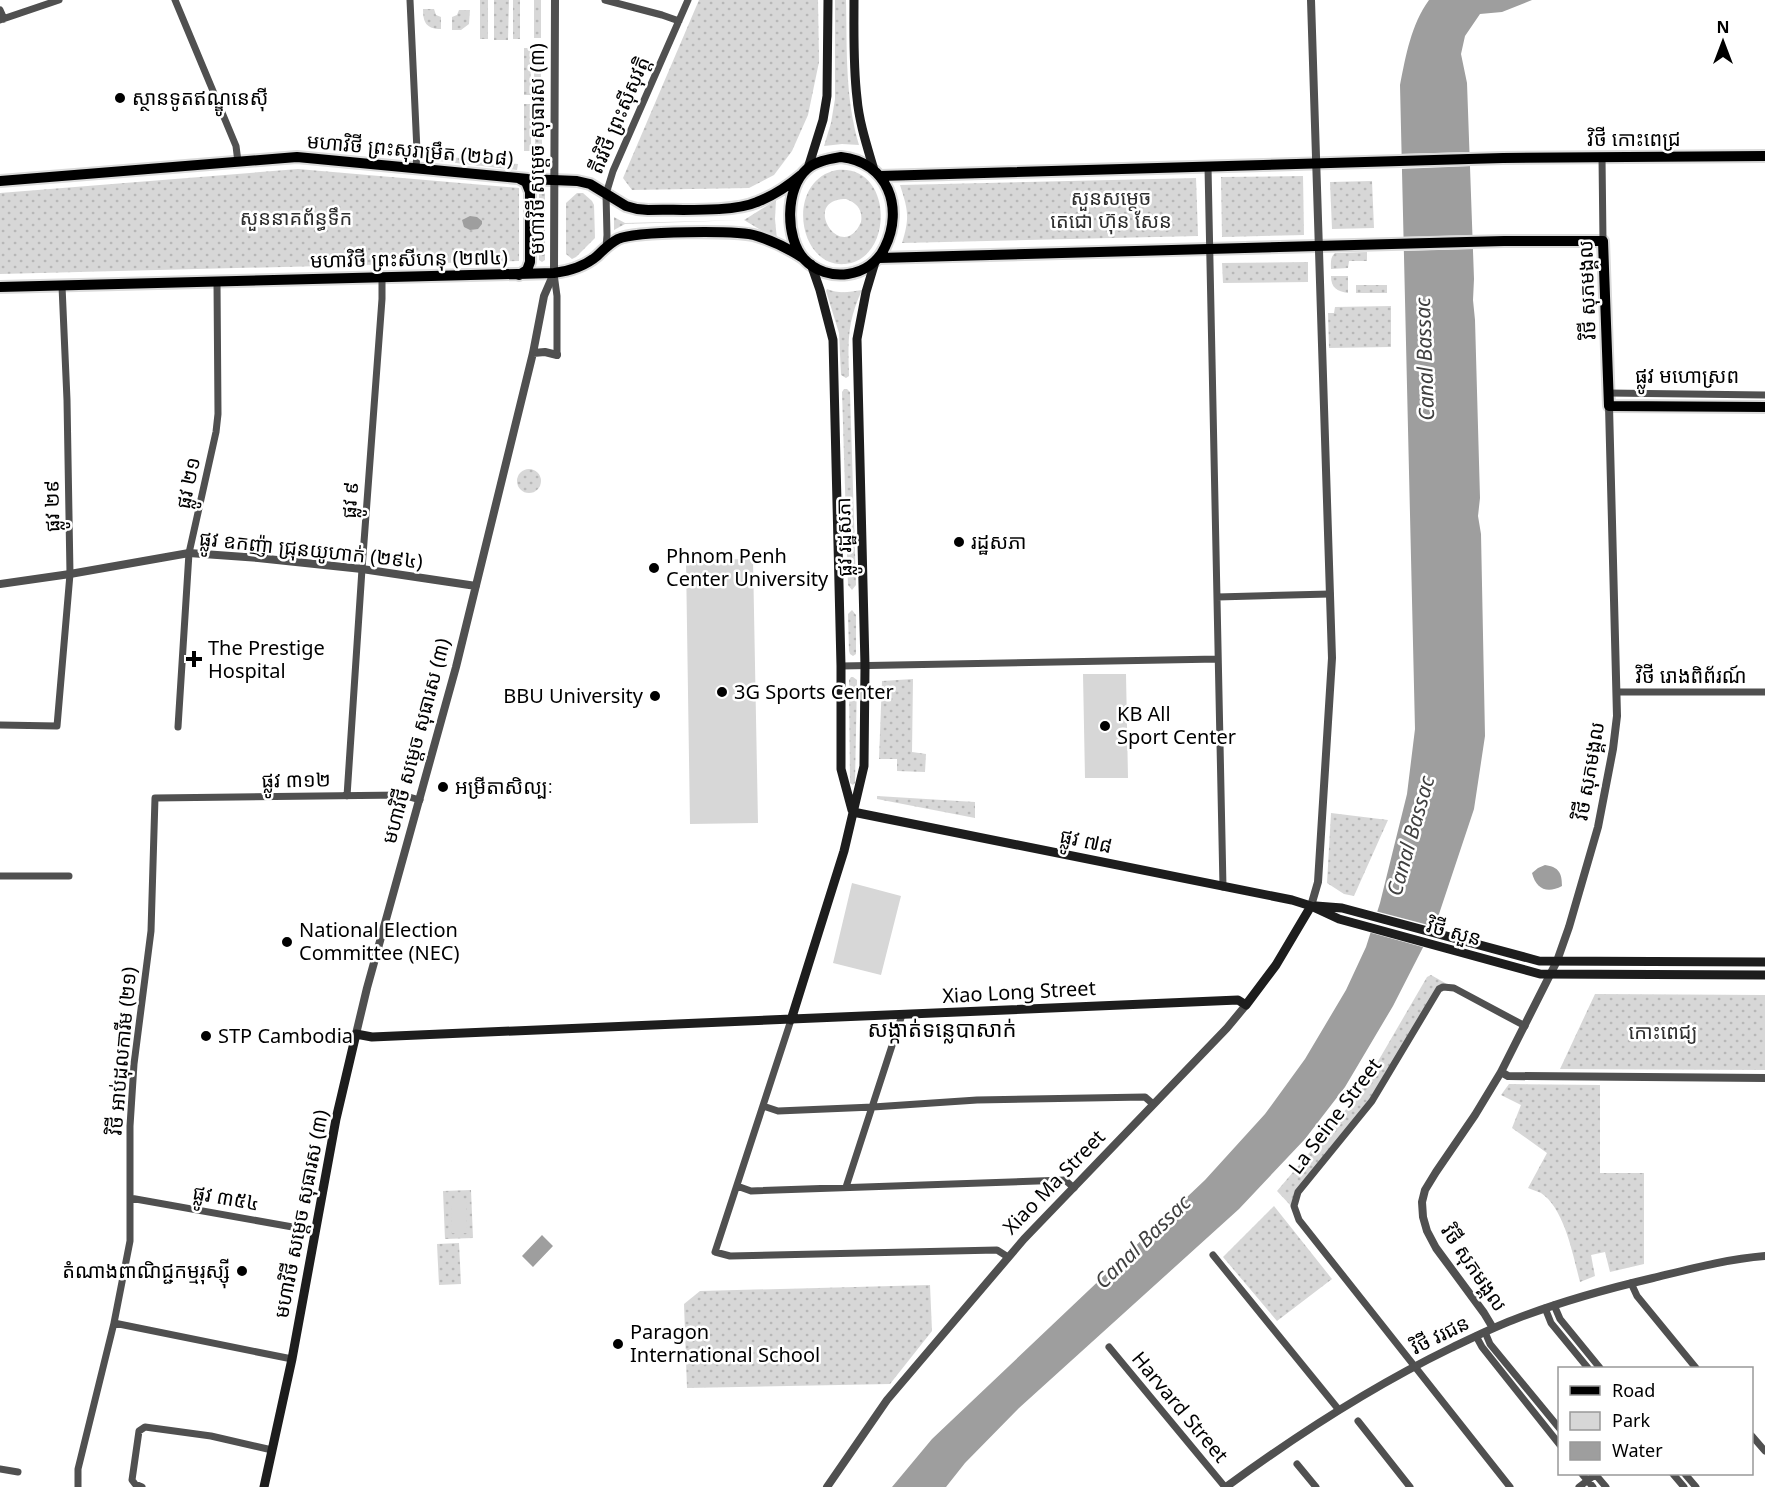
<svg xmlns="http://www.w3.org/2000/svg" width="1765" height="1487" font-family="'Noto Sans','Noto Sans Khmer',sans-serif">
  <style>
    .green { fill: url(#green-dots); fill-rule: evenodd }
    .pitch { fill: #d7d7d7 }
    .water { fill: #9e9e9e }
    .pier { fill: #fff }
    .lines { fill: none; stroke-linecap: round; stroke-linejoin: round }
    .primary-casing { stroke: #dbdbdb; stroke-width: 14 }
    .minor { stroke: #505050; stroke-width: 7 }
    .tertiary { stroke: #505050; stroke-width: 8 }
    .secondary { stroke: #1d1d1d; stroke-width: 9 }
    .primary { stroke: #000; stroke-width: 10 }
    .poi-dot { fill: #000; stroke: #fff; stroke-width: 2 }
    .labels { text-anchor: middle; stroke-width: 5; stroke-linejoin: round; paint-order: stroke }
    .poi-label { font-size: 20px; fill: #000; stroke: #fff; text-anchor: start }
    .street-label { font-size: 20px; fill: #000; stroke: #fff }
    .park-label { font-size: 20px; fill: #2e2e2e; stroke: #fff }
    .water-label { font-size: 21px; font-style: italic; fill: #3f3f3f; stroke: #fff }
    .quarter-label { font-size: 22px; fill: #000; stroke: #fff }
  </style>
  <defs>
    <pattern id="green-dots" width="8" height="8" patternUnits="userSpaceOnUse" patternTransform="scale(1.5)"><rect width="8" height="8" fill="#d7d7d7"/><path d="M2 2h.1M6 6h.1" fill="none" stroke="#b7b7b7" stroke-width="1.8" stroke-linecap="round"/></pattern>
  </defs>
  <rect width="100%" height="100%" fill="#fff"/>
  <path class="green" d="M480 0H488V39H480Z
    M494 0H509L508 40H494Z
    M513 0H520V39H513Z
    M534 0H541V38H534Z
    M699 0H818L819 62 808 115 792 151 774 175 749 188 632 190 623 178Z
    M835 0H846C847 49 845 98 859 145L842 144 824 146 831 123 835 99Z
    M423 9H434L436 15 441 17V29C426 29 423 22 423 9Z
    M459 10H470L469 24 461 30H452V17L457 15Z
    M524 48H530L531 95H524Z
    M534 48H541V94H534Z
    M524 104H531V151H524Z
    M535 104H542V151H535Z
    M440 156 518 164 517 170 439 161Z
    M298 169 519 188V261L0 274V193Z
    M837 170C894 164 894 260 845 264 797 268 785 180 837 170ZM846 199C857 203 863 210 861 222 842 266 799 199 846 199Z
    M1303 176 1304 235 1222 237 1221 177Z
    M1196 178 1198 236 902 243C910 217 908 210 900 185Z
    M1372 181 1374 228 1332 229 1330 182Z
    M542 189 545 190V260L542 262 539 260V190Z
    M577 193H583L592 201 594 205 595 238 576 257 572 259 566 254V203Z
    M776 200 775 219 777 240 744 220 625 224 614 230V217L625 223 744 220Z
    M1367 252V261H1349L1348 268 1331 269C1331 263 1330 257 1335 253Z
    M1308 262V282L1223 283 1222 263Z
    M1331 276H1348V293C1337 291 1331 288 1331 276Z
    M1356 285H1387V293H1356Z
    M827 289C839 294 849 292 862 290 847 322 848 342 849 376L846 378 841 375 839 333 826 291Z
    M1391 306V347L1329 348 1328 313H1334L1335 307Z
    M844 389H847L850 392 856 585 852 590 848 585 842 392Z
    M517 481a12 12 0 1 1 24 0a12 12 0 1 1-24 0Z
    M852 610 856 615V654L853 656 850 654 849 651 848 614Z
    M851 677H853L857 680 855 783 853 785 850 783 849 680Z
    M913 679 912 752 926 754 925 772 897 771V759H879L882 681Z
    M877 796 975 802V818L877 799Z
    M1331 813 1388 820 1354 896 1344 894 1327 883Z
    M1431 975 1454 988 1443 987 1372 1101 1291 1206 1277 1191 1359 1094 1427 977Z
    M1595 994 1765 995V1070L1560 1069Z
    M1509 1084 1600 1085V1173H1644V1264L1610 1272 1605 1252 1591 1255 1595 1276 1580 1282C1573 1256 1565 1209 1541 1193 1537 1191 1532 1190 1528 1188L1547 1153 1512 1128 1521 1105 1501 1095Z
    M471 1190 473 1238 445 1239 443 1191Z
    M1274 1206 1332 1279 1277 1321 1223 1257Z
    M459 1243 461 1284 439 1285 437 1244Z
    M930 1285 932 1331 890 1384 687 1388 684 1304 700 1291Z"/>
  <path class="pitch" d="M753 559 758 823 690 824 686 560Z
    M1083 674H1126L1128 778H1085Z
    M852 883 901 896 881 975 833 963Z
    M451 1201H466L467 1233H452Z"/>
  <path class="water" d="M1429 0H1532L1502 12 1480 14 1465 36 1461 54 1467 83 1474 279 1473 300 1475 320 1480 498 1478 516 1481 534 1485 736 1474 809 1437 920 1393 1006 1345 1087 1305 1139 1239 1209 1019 1408 965 1463 946 1487H892L932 1439 1205 1180 1265 1114 1305 1059 1346 990 1366 947 1380 903 1407 794 1415 729 1400 85C1406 55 1411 25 1429 0Z
    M470 216 477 217 482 221V224L478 229 470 230 464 227 462 220Z
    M1545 865C1559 867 1562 873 1562 886 1547 894 1536 889 1532 873L1538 868Z
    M542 1235 553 1246 533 1267 522 1256Z"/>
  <path class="pier" d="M1472 152 1473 166 1399 169V154Z
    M1476 235V249L1401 251V237Z
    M1375 911 1436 927 1426 948 1368 932Z"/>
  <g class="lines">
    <defs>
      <path id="primary" d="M841 157C888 162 904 208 885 247 871 278 827 284 804 259 785 238 785 188 807 169 816 161 830 159 841 157Z
        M880 176 1503 158 1765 156
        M0 181 297 157 528 179 577 181 590 184 626 206 637 209 648 210C677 209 732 213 757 202 773 196 788 186 801 175
        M879 258 1504 241H1603L1609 406 1765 407
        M519 275 527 270 530 262V192L526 182 520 179
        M0 287 554 273C570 271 584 267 597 256 603 250 610 243 618 239 635 231 739 230 757 236 773 241 789 249 803 258"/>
    </defs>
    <use href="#primary" class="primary-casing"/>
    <path class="minor" d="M175 0 236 146 238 162
      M410 0 417 151 416 168
      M605 0 662 15 679 21
      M0 10 4 19
      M0 20 59 0
      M1602 157 1603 241
      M1208 167 1223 887
      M606 248 607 235 606 194 613 171 688 0
      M554 274 557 296V355
      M1608 393 1765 395
      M1217 597 1330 594
      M841 666 1218 659
      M1617 692H1765
      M0 725 57 726 70 574 67 400 62 286
      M178 727 189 553 216 432 218 414 217 282
      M347 796 362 569 382 299V278
      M0 876H69
      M791 1020 715 1252 730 1256 997 1250 1008 1257
      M763 1106 778 1111 873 1107 977 1100 1145 1097 1153 1104
      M737 1186 751 1191 1065 1180 1074 1188
      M846 1187 902 1015
      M130 1198 315 1231
      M1213 1255 1339 1410
      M1631 1283 1637 1296 1696 1368
      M1554 1305 1560 1319 1600 1368
      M1545 1308 1551 1323 1588 1368
      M1485 1332 1490 1344 1560 1429
      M1476 1336 1482 1347 1560 1445
      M1109 1347 1225 1487
      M292 1359 114 1323 130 1241V1126L134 1064 151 931 155 798 402 795 420 800
      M1358 1421 1410 1487
      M1752 1436 1765 1451
      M1297 1464 1316 1487
      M0 1469 18 1472
      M1582 1474 1593 1487
      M1595 1474 1606 1487
      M1673 1474 1684 1487
      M1685 1474 1696 1487
      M78 1487V1469L114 1323
      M142 1487 135 1484 132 1480 139 1431 145 1427 211 1436 272 1450
      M1510 1487 1299 1220 1294 1206 1298 1192 1372 1101 1439 989 1443 987 1454 988 1525 1026
      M1579 1487 1596 1474"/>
    <path class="tertiary" d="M1311 0 1332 658 1318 882 1311 906
      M533 353 545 352 557 355
      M0 584 70 574 189 553 258 558 362 569 476 586
      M356 1034 367 988 456 667 533 353 544 296 554 273 555 0
      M1501 1072 1508 1076 1765 1078
      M1493 1328 1484 1313 1436 1248 1427 1231 1423 1217 1422 1202 1425 1190 1436 1172 1475 1115 1501 1072 1557 961 1569 927 1598 827 1613 749 1617 716 1609 406
      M827 1487 887 1400 1024 1239 1227 1028 1246 1005
      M1226 1487C1298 1434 1371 1387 1451 1348 1472 1338 1492 1328 1513 1320 1559 1302 1606 1289 1653 1278 1690 1269 1727 1259 1765 1256"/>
    <path class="secondary" d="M854 0C854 32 853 65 857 98 859 122 867 146 874 170
      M808 168 823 120 827 96 828 0
      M811 264 820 290 833 340 841 666V769L852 810
      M853 812 1292 900 1311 906 1339 919 1540 974 1765 975
      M1316 906 1342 908 1539 961 1765 962
      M791 1020 844 851 864 766 865 666 857 339 866 292 875 262
      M264 1487 292 1359 336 1119 356 1034 372 1037 1238 1000 1246 1005 1276 965 1311 906"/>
    <use href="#primary" class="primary"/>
  </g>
  <g class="poi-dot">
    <circle cx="120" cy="98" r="6"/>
    <circle cx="959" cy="542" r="6"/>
    <circle cx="654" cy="568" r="6"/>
    <path d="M191 650h6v6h6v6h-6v6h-6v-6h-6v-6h6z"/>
    <circle cx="722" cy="692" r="6"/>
    <circle cx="655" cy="696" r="6"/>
    <circle cx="1105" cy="726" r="6"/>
    <circle cx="443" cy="787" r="6"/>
    <circle cx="287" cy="942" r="6"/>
    <circle cx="206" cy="1036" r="6"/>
    <circle cx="242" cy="1271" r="6"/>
    <circle cx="618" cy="1344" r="6"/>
  </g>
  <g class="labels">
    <g class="poi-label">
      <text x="132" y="105">ស្ថានទូតឥណ្ឌូនេស៊ី</text>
      <text x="971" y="549">រដ្ឋសភា</text>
      <text x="666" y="563">Phnom Penh<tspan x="666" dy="23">Center University</tspan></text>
      <text x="208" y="655">The Prestige<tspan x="208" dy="23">Hospital</tspan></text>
      <text x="734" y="699">3G Sports Center</text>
      <text x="643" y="703" text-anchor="end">BBU University</text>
      <text x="1117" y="721">KB All<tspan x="1117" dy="23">Sport Center</tspan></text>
      <text x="455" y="794">អម្រីតាសិល្បៈ</text>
      <text x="299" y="937">National Election<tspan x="299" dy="23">Committee (NEC)</tspan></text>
      <text x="218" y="1043">STP Cambodia</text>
      <text x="230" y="1278" text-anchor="end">តំណាងពាណិជ្ជកម្មរុស្ស៊ី</text>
      <text x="630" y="1339">Paragon<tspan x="630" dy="23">International School</tspan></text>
    </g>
    <g class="street-label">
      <text transform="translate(619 115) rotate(-67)" y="7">តីរវិថី ព្រះស៊ីសុវត្តិ</text>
      <text x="1634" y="146">វិថី កោះពេជ្រ</text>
      <text transform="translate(537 149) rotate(-90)" y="7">មហាវិថី សម្តេច សុធារស (៣)</text>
      <text transform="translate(410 150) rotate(5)" y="7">មហាវិថី ព្រះសុរាម្រឹត (២៦៨)</text>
      <text transform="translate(409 259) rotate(-1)" y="7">មហាវិថី ព្រះសីហនុ (២៧៤)</text>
      <text transform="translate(1587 290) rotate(-92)" y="7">វិថី សុភមង្គល</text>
      <text x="1687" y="383">ផ្លូវ មហោស្រព</text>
      <text transform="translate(188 483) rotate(-78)" y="7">ផ្លូវ ២១</text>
      <text transform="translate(350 500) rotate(-86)" y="7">ផ្លូវ ៩</text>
      <text transform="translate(52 506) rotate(-91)" y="7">ផ្លូវ ២៩</text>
      <text transform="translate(844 537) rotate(-91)" y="7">ផ្លូវ រដ្ឋសភា</text>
      <text transform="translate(311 550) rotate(6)" y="7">ផ្លូវ ឧកញ៉ា ជ្រុនយូហាក់ (២៩៤)</text>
      <text x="1691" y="683">វិថី រោងពិព័រណ៍</text>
      <text transform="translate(416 741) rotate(-75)" y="7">មហាវិថី សម្តេច សុធារស (៣)</text>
      <text transform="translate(1589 771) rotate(-80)" y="7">វិថី សុភមង្គល</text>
      <text transform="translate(296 780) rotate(-1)" y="7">ផ្លូវ ៣១២</text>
      <text transform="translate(1086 841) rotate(12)" y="7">ផ្លូវ ៧៨</text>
      <text transform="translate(1454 932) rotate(15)" y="7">វិថី សួន</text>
      <text transform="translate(1019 992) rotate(-3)" y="7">Xiao Long Street</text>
      <text transform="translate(122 1051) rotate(-85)" y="7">វិថី អាប់ដុលការីម (២១)</text>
      <text transform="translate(1335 1116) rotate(-53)" y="7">La Seine Street</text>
      <text transform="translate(1054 1182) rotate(-46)" y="7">Xiao Ma Street</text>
      <text transform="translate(226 1198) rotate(10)" y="7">ផ្លូវ ៣៥៤</text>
      <text transform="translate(301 1214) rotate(-79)" y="7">មហាវិថី សម្តេច សុធារស (៣)</text>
      <text transform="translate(1474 1268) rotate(56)" y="7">វិថី សុភមង្គល</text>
      <text transform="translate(1440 1335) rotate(-26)" y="7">វិថី វរជន</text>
      <text transform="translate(1180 1407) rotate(50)" y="7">Harvard Street</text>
    </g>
    <g class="park-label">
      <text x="1111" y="205">សួនសម្តេច<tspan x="1111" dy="23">តេជោ ហ៊ុន សែន</tspan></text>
      <text x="296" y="225">សួននាគព័ន្ធទឹក</text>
      <text x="1663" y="1039">កោះពេជ្យ</text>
    </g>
    <g class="water-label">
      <text transform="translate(1425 359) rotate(-92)" y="7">Canal Bassac</text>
      <text transform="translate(1411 836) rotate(-74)" y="7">Canal Bassac</text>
      <text transform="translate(1143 1242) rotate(-44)" y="7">Canal Bassac</text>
    </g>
    <g class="quarter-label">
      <text x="942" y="1037">សង្កាត់ទន្លេបាសាក់</text>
    </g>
  </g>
  <rect x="1558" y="1367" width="195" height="108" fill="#ffffff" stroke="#999999" stroke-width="1.5"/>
  <rect x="1570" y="1386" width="30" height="9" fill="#000000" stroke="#999999" stroke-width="1.5"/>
  <text x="1612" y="1397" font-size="18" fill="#000000">Road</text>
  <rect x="1570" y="1412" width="30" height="18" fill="#d7d7d7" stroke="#999999" stroke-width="1.5"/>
  <text x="1612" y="1427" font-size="18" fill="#000000">Park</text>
  <rect x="1570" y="1442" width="30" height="18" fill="#9e9e9e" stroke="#999999" stroke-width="1.5"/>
  <text x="1612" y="1457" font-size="18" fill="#000000">Water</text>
  <g transform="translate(1723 42)" stroke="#ffffff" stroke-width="4.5" paint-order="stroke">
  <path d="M0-4.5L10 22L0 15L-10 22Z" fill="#000000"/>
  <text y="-9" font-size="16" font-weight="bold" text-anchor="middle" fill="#000000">N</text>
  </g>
</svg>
